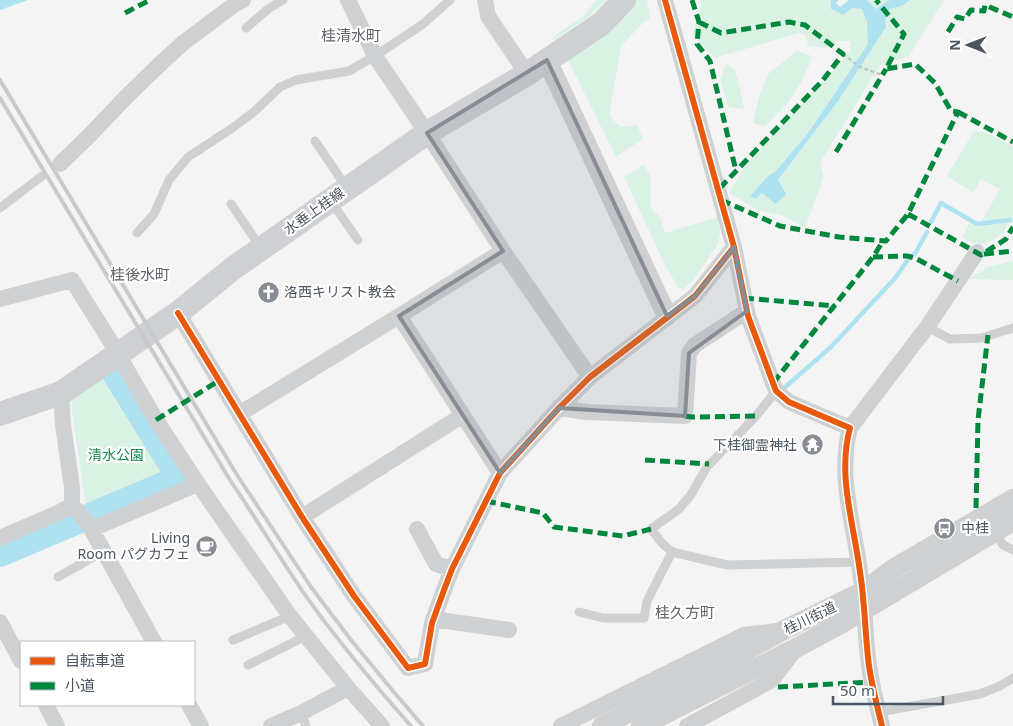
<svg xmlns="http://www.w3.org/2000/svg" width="1013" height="726" font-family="'Noto Sans','Noto Sans JP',sans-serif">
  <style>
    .green { fill: #d9f2e3 }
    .water { fill: #aee2f0 }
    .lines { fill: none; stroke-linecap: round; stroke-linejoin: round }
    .stream { stroke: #aee2f0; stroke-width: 4.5 }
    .river { stroke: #aee2f0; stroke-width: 26 }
    .path { stroke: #bcc7c4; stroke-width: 2.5; stroke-dasharray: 4 2.5; stroke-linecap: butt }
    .service { stroke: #ced0d2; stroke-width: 9 }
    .minor { stroke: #ced0d2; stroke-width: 16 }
    .tertiary { stroke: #ced0d2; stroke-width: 20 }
    .secondary { stroke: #ced0d4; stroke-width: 24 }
    .rail { stroke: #c9cacc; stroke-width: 4 }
    .quiet { stroke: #00873e; stroke-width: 5; stroke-dasharray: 10 5; stroke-linecap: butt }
    .cycleway-casing { stroke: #fff; stroke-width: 9 }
    .cycleway { stroke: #e8590c; stroke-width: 6 }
    .marked { fill: #868d94; fill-opacity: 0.2; stroke: #868d94; stroke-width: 4; stroke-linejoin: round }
    .labels { text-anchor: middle; stroke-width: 4.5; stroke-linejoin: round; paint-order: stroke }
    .street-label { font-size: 14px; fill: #4a5661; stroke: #fff }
    .poi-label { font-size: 14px; fill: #4a5661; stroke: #fff; text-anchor: start }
    .park-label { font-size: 14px; fill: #17864f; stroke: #fff }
    .neighbourhood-label { font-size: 15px; fill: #5f6368; stroke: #fff }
  </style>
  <rect width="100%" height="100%" fill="#f4f4f4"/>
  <path class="green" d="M596 0H606L586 19 552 41 555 35 584 16Z
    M629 0H647L650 18 643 23 621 46 609 115 620 127 637 125 643 139 616 157 568 60Z
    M700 0H831V9L852 8 862 9 867 22 868 44 808 133 775 172 769 175 750 196 755 199 778 181 838 101 886 27 885 22 889 9 902 6 910 0H944L909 56 880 65 820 163 824 176 805 228 784 216 758 210 729 193 746 164 850 52 851 41H839L823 48 808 46 806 35 799 33 715 58 692 34 701 5Z
    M867 0H889L876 9Z
    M797 51 812 56C808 72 796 92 786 105 779 113 771 120 764 127L753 123 759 96 769 73Z
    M726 64 734 69 739 84 744 109 729 107 720 80Z
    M974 131 985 132 1013 147V223H1008L1003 233 986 244 972 243 963 237 969 223 978 228 1000 189 980 179 974 193 947 176Z
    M643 165 649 172 651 186V208L660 217 665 233 719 217 720 234 718 244 694 279 683 290 678 287 665 265 624 177Z
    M1013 261V280L968 279 988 267Z
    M108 371 172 475 90 511 86 506 71 405 76 392Z"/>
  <path class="water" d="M0 0H28L0 10Z
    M831 0H839L836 3 840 7 849 0H867L876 9 889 0H910L902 6 889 9 885 22 886 27 838 101 778 180 786 194 776 204 762 193 755 199 750 196 769 175 775 172 808 133 868 44 867 22 862 9 852 8 843 15 831 9Z"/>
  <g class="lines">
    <path class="stream" d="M931 222 941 203 977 224 1010 220
      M913 255 916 252 927 232
      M784 388 831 347 896 277 909 258"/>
    <path class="river" d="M0 554 175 480 177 474 114 372"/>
    <path class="path" d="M843 54 860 67 882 75"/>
    <path class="service" d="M246 28 268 9 283 0
      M315 141 347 188
      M330 200 358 240
      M231 204 261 248
      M0 208 42 176
      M137 233 154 214 169 180 188 157 231 129 255 111 280 87 296 80 349 71 375 56 423 24 450 0
      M927 327 950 339 981 338 1013 328
      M776 391 756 416 707 467 690 496 679 509 651 529 662 543 672 552 727 565 859 562
      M995 531 1003 545 1013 550
      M58 577 104 551
      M579 612 603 618H644L647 601 672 552
      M233 640 290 616
      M248 665 306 636
      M879 712 980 694 1000 686 1013 678
      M301 713 306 726"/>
    <path class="minor" d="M348 0 375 56 427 133 503 251 590 377
      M485 0 488 16 527 74
      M665 0 734 247 748 316 776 391 789 402 850 428C837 476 854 524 860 572 865 603 865 635 869 666 872 686 877 706 882 726
      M60 164 89 136 126 97 158 66 183 43 235 4 243 0
      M0 299 72 280 109 339 156 420 198 484 290 616 348 688 382 726
      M178 313 302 517 354 596 408 668 425 664 432 623 444 590 452 569 500 473 559 408 590 377 695 296 734 247
      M399 316 500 473
      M559 408 587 412 685 416 689 353 695 345 747 311
      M239 414 399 316 503 251
      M850 428 927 327 977 252
      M72 505 88 523 154 642
      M302 517 463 415
      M92 529 198 484
      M417 529 436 564 452 569
      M0 538 60 512 72 505V487L63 425 61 393
      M433 619 509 630
      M0 622 21 661
      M46 705 57 726
      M189 705 201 726
      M271 726 301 713 348 688
      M561 726 744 635 777 631
      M687 726 772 680 795 650"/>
    <path class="tertiary" d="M547 60 667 316
      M602 726 681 686 784 630 862 592 893 569 1013 499
      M641 726 796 648 839 625 1013 521"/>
    <path class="secondary" d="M0 414 61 393 178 313 232 269 427 133 527 74 601 24 624 0"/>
    <path class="rail" d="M0 80 237 475 311 587 351 640 393 691 423 726
      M0 98 230 480C255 517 278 555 303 592 336 639 373 683 411 726"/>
    <path class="quiet" d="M692 0 699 22 697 44 710 61 736 171
      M125 13 150 0
      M699 22 721 33 789 22 805 25 843 54 823 80 718 190
      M948 32 957 17 965 19 971 10 984 11 985 5 1013 17
      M958 112 1013 142
      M836 152 886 69
      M721 200 780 226 839 237 886 241 908 214 958 112 951 111 935 83 915 64 886 69 904 34 876 0
      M908 214 981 255 1006 239 1013 227
      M984 254 1013 251
      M873 257 907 256 915 258 958 281
      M744 298 835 306
      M773 383 873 257 883 241
      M685 416 692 417 756 416
      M156 420 220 380
      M645 460 709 464
      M486 501 543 513 554 527 623 536 651 529
      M976 508 978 420 988 335
      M778 687 872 682"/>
    <defs>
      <path id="cycleway" d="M665 0 734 247 748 316 776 391 789 402 850 428C837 476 854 524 860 572 865 603 865 635 869 666 872 686 877 706 882 726
        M178 313 302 517 354 596 408 668 425 664 432 623 444 590 452 569 500 473 559 408 590 377 695 296 734 247"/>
    </defs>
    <use href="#cycleway" class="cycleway-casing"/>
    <use href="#cycleway" class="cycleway"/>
  </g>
  <path class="marked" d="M547 60 667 316 695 296 734 247 747 311 689 353 685 416 559 408 500 473 399 316 503 251 427 133Z"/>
  <defs>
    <symbol id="church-disc" viewBox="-11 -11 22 22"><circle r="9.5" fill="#868d94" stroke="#fff"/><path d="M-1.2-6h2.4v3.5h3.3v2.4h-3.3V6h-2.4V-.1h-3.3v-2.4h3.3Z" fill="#fff"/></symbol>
    <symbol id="temple-disc" viewBox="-11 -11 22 22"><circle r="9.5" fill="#868d94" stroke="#fff"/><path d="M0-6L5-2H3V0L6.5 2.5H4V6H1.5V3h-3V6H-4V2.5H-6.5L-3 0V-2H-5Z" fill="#fff"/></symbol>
    <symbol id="bus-disc" viewBox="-11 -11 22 22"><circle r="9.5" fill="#868d94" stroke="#fff"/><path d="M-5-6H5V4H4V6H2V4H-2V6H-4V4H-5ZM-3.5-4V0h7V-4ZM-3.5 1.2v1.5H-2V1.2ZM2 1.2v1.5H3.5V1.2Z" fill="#fff"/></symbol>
    <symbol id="cafe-disc" viewBox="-11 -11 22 22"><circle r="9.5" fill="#868d94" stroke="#fff"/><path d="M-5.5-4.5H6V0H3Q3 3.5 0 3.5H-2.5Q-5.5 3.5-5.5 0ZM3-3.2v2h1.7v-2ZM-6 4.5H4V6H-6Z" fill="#fff"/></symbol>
  </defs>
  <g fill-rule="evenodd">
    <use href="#church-disc" x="256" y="280" width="25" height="25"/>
    <use href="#temple-disc" x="800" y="432" width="25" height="25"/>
    <use href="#bus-disc" x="932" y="516" width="25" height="25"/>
    <use href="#cafe-disc" x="194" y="534" width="25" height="25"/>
  </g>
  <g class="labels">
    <g class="street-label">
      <text transform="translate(314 211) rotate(-35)" y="5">水垂上桂線</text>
      <text transform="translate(810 618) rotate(-26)" y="5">桂川街道</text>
    </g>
    <g class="poi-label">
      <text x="284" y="297">洛西キリスト教会</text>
      <text x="797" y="450" text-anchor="end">下桂御霊神社</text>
      <text x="961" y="533">中桂</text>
      <text x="190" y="543" text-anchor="end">Living<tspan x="190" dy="16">Room パグカフェ</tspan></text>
    </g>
    <g class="park-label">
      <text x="116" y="460">清水公園</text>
    </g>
    <g class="neighbourhood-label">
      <text x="351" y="41">桂清水町</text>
      <text x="140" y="280">桂後水町</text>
      <text x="685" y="618">桂久方町</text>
    </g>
  </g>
  <rect x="20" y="641" width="175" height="65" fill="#ffffff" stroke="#b7bbc0"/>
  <rect x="30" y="657" width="25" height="8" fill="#e8590c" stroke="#b7bbc0"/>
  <text x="65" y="666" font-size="15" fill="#4a5661">自転車道</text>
  <rect x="30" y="682" width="25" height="8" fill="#00873e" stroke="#b7bbc0"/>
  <text x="65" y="691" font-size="15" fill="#4a5661">小道</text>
  <g transform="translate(968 45) rotate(270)" stroke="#ffffff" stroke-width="4" paint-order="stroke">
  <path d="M0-4L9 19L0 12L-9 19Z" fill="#4a5661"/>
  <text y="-8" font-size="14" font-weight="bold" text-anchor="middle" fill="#4a5661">N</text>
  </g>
  <path d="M833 696v8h110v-8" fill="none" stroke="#4a5661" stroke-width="2.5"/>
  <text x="840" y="696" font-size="15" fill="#4a5661" stroke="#ffffff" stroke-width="4" paint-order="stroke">50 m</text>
</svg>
